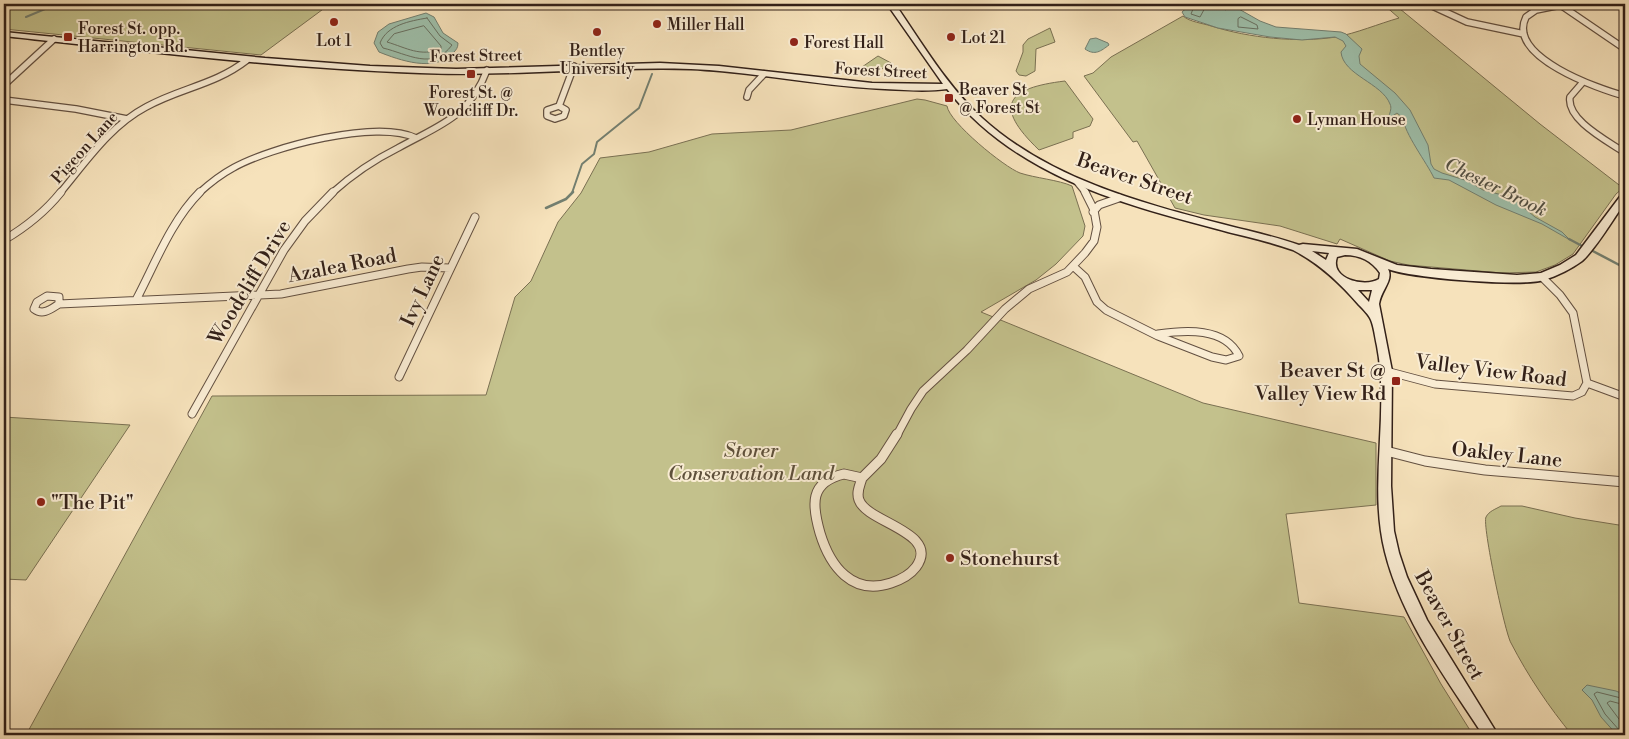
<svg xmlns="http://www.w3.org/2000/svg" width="1629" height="739" font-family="'Libre Bodoni',serif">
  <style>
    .green { fill: #c3c18c; stroke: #7a7052 }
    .water { fill: #9ebfaa; stroke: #737f70 }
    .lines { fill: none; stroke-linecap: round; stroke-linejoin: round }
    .shore { stroke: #687061; stroke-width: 1 }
    .stream-far1 { stroke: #737f70; stroke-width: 2 }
    .stream { stroke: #737f70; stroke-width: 2.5 }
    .street-far2-casing { stroke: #635041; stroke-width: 8 }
    .street-far1-casing { stroke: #635041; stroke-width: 9 }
    .street-casing { stroke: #635041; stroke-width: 11 }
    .secondary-casing { stroke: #322018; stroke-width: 3 }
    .street-far2 { stroke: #f9ecd3; stroke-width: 5.5 }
    .street-far1 { stroke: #f9ecd3; stroke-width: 7 }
    .street { stroke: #f9ecd3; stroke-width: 9 }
    .secondary { fill: #f9ecd3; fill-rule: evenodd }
    .poi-dot { fill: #8f2418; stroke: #f9ecd3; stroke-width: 2 }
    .labels { text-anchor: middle; stroke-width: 4; stroke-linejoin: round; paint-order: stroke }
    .far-poi-label { font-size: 16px; fill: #322018; stroke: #f9ecd3; text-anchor: start }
    .far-street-label { font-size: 16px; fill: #322018; stroke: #f9ecd3 }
    .far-water-label { font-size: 18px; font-style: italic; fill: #525044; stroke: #f9ecd3 }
    .street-label { font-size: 20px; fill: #322018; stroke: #f9ecd3 }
    .poi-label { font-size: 20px; fill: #322018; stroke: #f9ecd3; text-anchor: start }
    .park-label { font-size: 20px; font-style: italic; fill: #5e503b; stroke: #f9ecd3 }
  </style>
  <rect width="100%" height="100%" fill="#f6e2bb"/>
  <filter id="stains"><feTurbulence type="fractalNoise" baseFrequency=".004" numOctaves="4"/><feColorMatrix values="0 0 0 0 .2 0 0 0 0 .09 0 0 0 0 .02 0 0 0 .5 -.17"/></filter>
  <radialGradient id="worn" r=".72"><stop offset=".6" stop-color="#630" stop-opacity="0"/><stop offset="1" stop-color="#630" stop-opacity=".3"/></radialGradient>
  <path class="green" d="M4 4H330L261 55 4 29Z
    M1383 4H1394L1540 124 1623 188 1616 194 1573 254 1555 265 1536 272 1502 273 1408 265 1390 261 1340 239 1337 244 1280 226 1204 215 1175 208 1137 141 1133 142 1084 76 1093 73 1111 57 1183 16C1190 22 1202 23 1211 26 1250 38 1297 43 1336 37 1357 33 1378 24 1399 18Z
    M1050 28 1055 42 1036 49 1035 71 1026 76 1019 75 1016 71 1023 52V45L1028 39Z
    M878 56 891 63 876 73 862 67Z
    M1065 81 1093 119 1090 126 1073 132V138L1039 150C992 105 1007 88 1065 81Z
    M917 99 925 100 947 106C949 122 1004 167 1020 173 1035 178 1059 180 1072 186L1085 226 1083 236 1056 264 1036 280 981 312 1203 403 1376 443V505L1286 514 1299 603 1404 617 1441 684 1473 735H26L212 396 486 395 515 297 531 281 558 222 581 193 600 158 649 152 712 134 791 130Z
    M4 417 130 425 26 580 4 579Z
    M1501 506H1522L1575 518 1625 526V735H1572C1549 707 1528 676 1511 643 1505 633 1482 525 1486 517 1489 511 1496 509 1501 506Z"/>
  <path class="water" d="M1191 4H1230L1260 21 1276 27 1341 32 1346 34 1362 49 1359 56 1360 64 1395 93 1410 110 1428 145 1431 164 1434 169 1442 173 1468 181 1483 190 1506 196 1517 202 1535 217 1562 232 1570 240 1542 224 1496 205 1449 180 1434 178C1427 163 1404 133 1403 118L1397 113 1391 117 1389 116C1390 112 1392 108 1390 104 1382 83 1343 75 1341 52L1346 46 1343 41 1335 37 1302 40 1270 37 1218 28 1185 17 1182 12Z
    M426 13 434 17 443 33 458 43C458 48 456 50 453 53 435 73 399 60 379 52L374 43 378 32 389 24Z
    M1096 38 1108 43 1109 45C1101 51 1095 56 1085 49L1090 39Z
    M1587 685 1616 691 1625 695V735H1617L1601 717 1592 700 1582 690Z"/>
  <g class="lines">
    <path class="shore" d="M1195 4 1191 14 1200 17 1206 6H1216L1226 10 1228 4
      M1241 17 1257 25 1258 29 1238 27V19Z
      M427 18 440 36 452 45C433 71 408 54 383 48L380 43C387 25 410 21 427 18Z
      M424 26 441 46V49C420 57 407 48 387 42L394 34Z
      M1625 705 1610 701 1607 703 1625 727
      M1621 735 1620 731 1605 714 1594 694 1597 692 1625 699"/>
    <path class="stream-far1" d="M26 17 57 4
      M572 193 582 164 594 154 597 142 639 108 652 74"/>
    <path class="stream" d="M546 208 566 199 573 192
      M1569 239 1584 247
      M1589 249 1625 268"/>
    <defs>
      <path id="street-far2" d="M1428 4 1467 22 1524 34
        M1559 4 1625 49
        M1561 5 1536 10 1526 17C1506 57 1599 89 1625 96
        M1583 82 1570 97C1566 120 1608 141 1625 153
        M4 85 54 39
        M747 97 749 90 764 74
        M4 100 76 109 127 119
        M559 106 566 110 564 116 555 119 547 116V110Z
        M559 106 574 66
        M1077 182 1086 193
        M60 193C86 162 110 126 146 107 180 88 215 85 247 60
        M199 193C210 183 220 175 233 168 270 147 377 119 416 138
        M332 193C352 175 374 160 398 148 439 125 469 118 487 70"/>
      <path id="street-far1" d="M1093 212 1099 205 1119 198
        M4 240C26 227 45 212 61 192
        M1074 267 1085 277 1097 302 1106 310 1158 336 1212 357 1226 360 1239 356C1225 327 1185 330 1158 334
        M47 296 59 297V304C51 309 43 316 34 309L37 302Z
        M136 300C155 264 171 221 200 192
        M59 304 281 294 408 269 422 267 450 268
        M1386 371 1435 384 1573 396 1582 392 1587 383 1573 313 1560 295 1542 277
        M399 377 475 217
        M1587 383 1625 397
        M192 414 284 250 305 221 333 192
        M897 435 911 409 923 391 967 350 1005 309 1029 289 1067 272 1085 253 1094 241 1097 227 1094 210 1085 192"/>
      <path id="street" d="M1386 451 1425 461 1485 470 1625 482
        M844 474 862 478C860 485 856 492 859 500 867 523 941 532 916 567 910 575 900 580 891 583 852 596 830 566 820 533 812 505 809 482 844 474Z
        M862 478 881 459 897 434"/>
      <path id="secondary" d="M887 4H895C922 43 947 86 982 118 1048 178 1137 202 1222 224 1248 231 1274 236 1299 245L1303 244 1357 249 1397 265 1431 269 1517 275 1541 273 1560 265 1576 255 1622 194 1625 193V202C1615 217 1594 251 1582 261 1571 269 1557 276 1544 280 1520 287 1411 278 1388 269 1394 280 1381 290 1379 304L1392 371 1391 486 1394 531 1399 553 1407 577 1427 620 1498 735H1483C1446 678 1402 620 1385 552 1368 484 1390 414 1377 346 1375 337 1374 327 1371 320 1369 315 1363 309 1359 305 1340 283 1320 264 1293 250 1268 241 1242 236 1217 229 1117 203 1013 174 947 89 926 92 906 90 885 89 820 86 756 72 691 69 601 66 511 77 420 73 281 68 142 51 4 36V32L265 58 370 66 456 69 660 63 719 66 872 83 943 84ZM1312 251 1329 253 1326 260ZM1345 255C1360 255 1372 261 1380 273L1379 279C1365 288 1329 279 1337 257ZM1358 290H1372L1369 302Z"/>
    </defs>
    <use href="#street-far2" class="street-far2-casing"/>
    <use href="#street-far1" class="street-far1-casing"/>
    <use href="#street" class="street-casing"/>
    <use href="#secondary" class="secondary-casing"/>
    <use href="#street-far2" class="street-far2"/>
    <use href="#street-far1" class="street-far1"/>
    <use href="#street" class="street"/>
    <use href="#secondary" class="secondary"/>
  </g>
  <g class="poi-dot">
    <circle cx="334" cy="22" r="5"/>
    <circle cx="657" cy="24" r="5"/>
    <circle cx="597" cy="32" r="5"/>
    <rect x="63" y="32" width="10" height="10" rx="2.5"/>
    <circle cx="951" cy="37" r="5"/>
    <circle cx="794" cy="42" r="5"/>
    <rect x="466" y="69" width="10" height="10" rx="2.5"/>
    <rect x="944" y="93" width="10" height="10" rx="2.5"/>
    <circle cx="1297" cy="119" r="5"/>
    <rect x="1391" y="376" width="10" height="10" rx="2.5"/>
    <circle cx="41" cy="502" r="5"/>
    <circle cx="950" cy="558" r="5"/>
  </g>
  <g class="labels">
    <g class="far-poi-label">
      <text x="667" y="30">Miller Hall</text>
      <text x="78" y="34">Forest St. opp.<tspan x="78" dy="18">Harrington Rd.</tspan></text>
      <text x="961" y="43">Lot 21</text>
      <text x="334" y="46" text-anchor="middle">Lot 1</text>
      <text x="804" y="48">Forest Hall</text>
      <text x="597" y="56" text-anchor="middle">Bentley<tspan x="597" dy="18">University</tspan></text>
      <text x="959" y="95">Beaver St<tspan x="959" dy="18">@ Forest St</tspan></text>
      <text x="471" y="98" text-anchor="middle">Forest St. @<tspan x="471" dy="18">Woodcliff Dr.</tspan></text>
      <text x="1307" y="125">Lyman House</text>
    </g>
    <g class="far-street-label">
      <text transform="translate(476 55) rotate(-1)" y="6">Forest Street</text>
      <text transform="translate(881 70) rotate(3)" y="6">Forest Street</text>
      <text transform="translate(84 147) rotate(-48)" y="6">Pigeon Lane</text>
    </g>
    <g class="far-water-label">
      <text transform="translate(1496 187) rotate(26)" y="6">Chester Brook</text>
    </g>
    <g class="street-label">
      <text transform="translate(1135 178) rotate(19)" y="7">Beaver Street</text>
      <text transform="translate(342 265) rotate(-11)" y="7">Azalea Road</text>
      <text transform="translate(249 282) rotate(-59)" y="7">Woodcliff Drive</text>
      <text transform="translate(422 290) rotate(-65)" y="7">Ivy Lane</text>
      <text transform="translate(1491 370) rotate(7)" y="7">Valley View Road</text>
      <text transform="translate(1507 454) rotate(6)" y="7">Oakley Lane</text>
      <text transform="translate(1450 625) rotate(61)" y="7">Beaver Street</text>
    </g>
    <g class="poi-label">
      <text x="1386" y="377" text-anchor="end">Beaver St @<tspan x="1386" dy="23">Valley View Rd</tspan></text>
      <text x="51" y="509">"The Pit"</text>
      <text x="960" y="565">Stonehurst</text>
    </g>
    <g class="park-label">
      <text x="751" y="457">Storer<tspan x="751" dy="23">Conservation Land</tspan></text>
    </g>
  </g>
  <rect width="1629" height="739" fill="none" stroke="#f6e2bb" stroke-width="20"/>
  <rect x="5" y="5" width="1619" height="729" fill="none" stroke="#322018" stroke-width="2.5"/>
  <rect x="10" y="10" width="1609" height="719" fill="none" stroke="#322018"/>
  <rect width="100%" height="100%" filter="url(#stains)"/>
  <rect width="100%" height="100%" fill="url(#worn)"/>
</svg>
